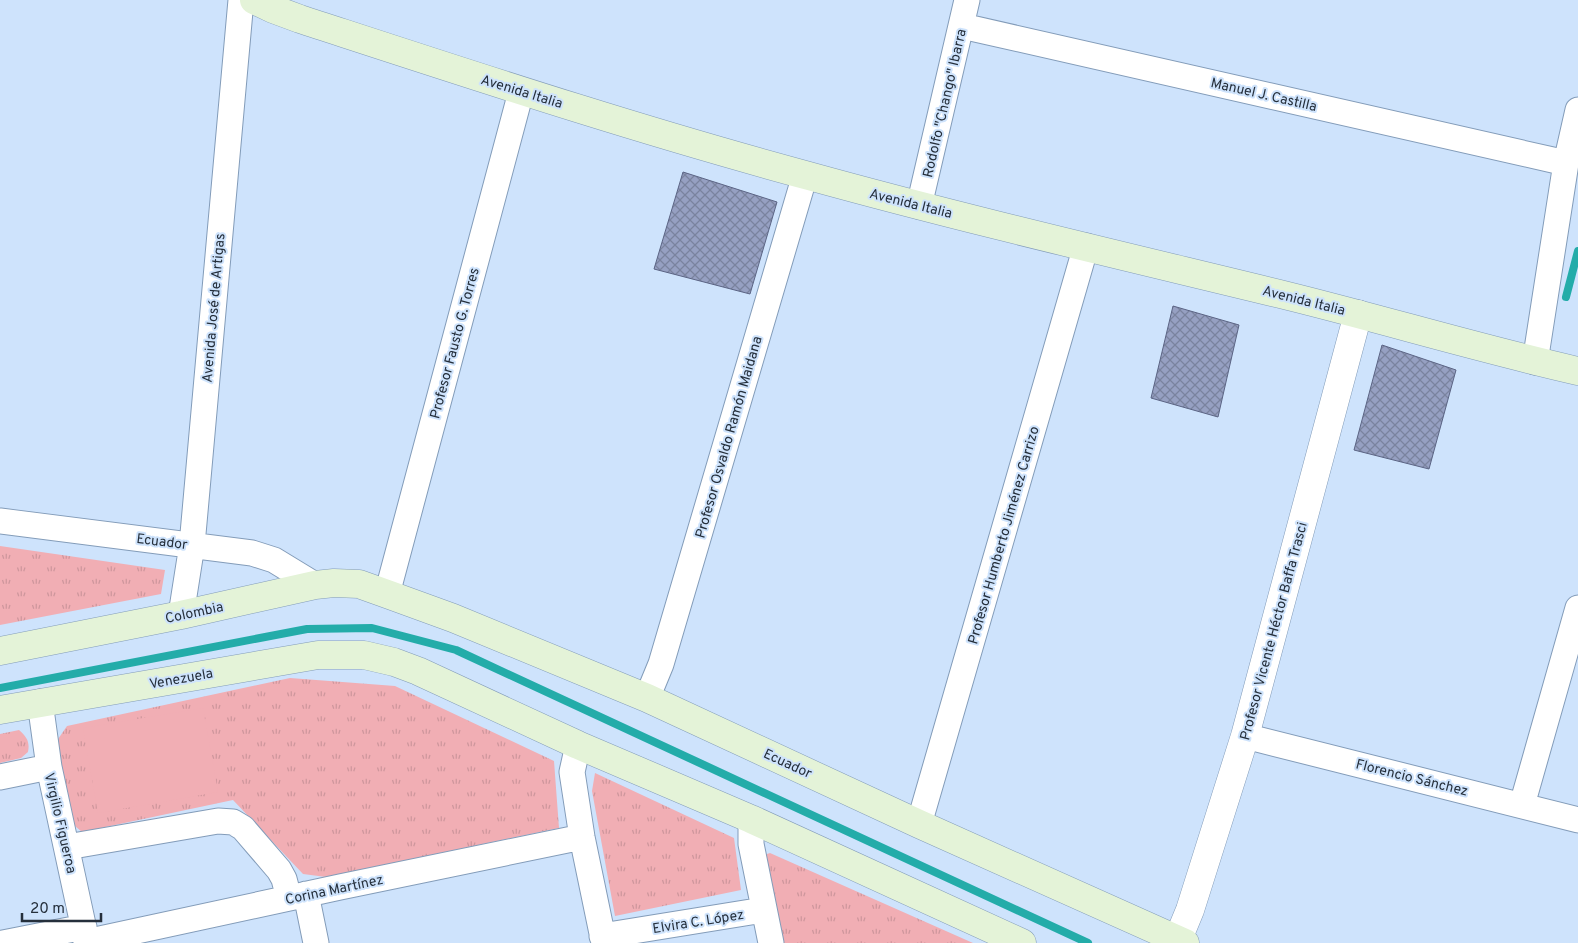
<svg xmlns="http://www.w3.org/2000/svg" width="1578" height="943" font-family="Overpass,sans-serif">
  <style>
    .grass { fill: url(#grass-tufts) }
    .garden { fill: #f1aeb4 }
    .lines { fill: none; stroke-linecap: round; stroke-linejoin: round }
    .stream { stroke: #23aca9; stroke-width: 8 }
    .building { fill: url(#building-cross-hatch); stroke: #5b6484 }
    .minor-casing { stroke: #839cb9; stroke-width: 27 }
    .tertiary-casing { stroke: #839cb9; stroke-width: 29 }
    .secondary-casing { stroke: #839cb9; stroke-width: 29 }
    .minor { stroke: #fff; stroke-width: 25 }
    .tertiary { stroke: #fff; stroke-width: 28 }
    .secondary { stroke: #e4f3d8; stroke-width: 28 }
    .labels { text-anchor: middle; stroke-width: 4; stroke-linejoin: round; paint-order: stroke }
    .street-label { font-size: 14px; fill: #252f3b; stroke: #cee3fc }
  </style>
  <defs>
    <pattern id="grass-tufts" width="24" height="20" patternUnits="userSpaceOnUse" patternTransform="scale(1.25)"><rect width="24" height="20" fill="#f1aeb4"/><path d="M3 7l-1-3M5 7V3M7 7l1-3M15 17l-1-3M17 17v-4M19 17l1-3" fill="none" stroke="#ce969c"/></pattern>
    <pattern id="building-cross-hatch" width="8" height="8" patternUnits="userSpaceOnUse" patternTransform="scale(1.25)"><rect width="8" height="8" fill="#96a0c2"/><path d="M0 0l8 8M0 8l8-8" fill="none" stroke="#7a839f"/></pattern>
  </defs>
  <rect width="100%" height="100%" fill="#cee3fc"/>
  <path class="grass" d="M0 546 165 570 161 594 0 625Z
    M290 678 395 686 554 761 559 828 326 877 303 874 233 800 82 832 69 821 56 742 67 726Z
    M19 730C27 737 30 742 28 752L21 758 0 763V734Z
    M595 773 734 838 741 890 615 916 592 791Z
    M770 853 973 943H784L764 855Z"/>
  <path class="garden" d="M203 708 218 792 98 813 83 728Z"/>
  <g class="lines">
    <path class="stream" d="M1566 297 1578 251
      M0 688 307 629 372 628 456 650 1088 943"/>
  </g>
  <path class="building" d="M683 172 777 202 750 294 654 269Z
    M1173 306 1239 325 1218 417 1151 398Z
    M1382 345 1456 370 1429 469 1354 450Z"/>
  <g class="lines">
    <defs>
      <path id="minor" d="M962 26 1566 163
        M919 206 967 0
        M1535 362 1566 163 1578 110
        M0 521 252 553 274 560 315 585
        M387 594 521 92
        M181 615 192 545 241 0
        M647 698 661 664 805 175
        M40 702 49 767 87 943
        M1245 736 1578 820
        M578 745 572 772 582 837 604 943
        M0 777 49 767
        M1522 805 1578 608
        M751 819V844L771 943
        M919 824 1086 246
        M67 847 218 821 233 822 243 828 279 870 284 879 289 898
        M306 894 316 943
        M602 936 763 910
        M86 942 340 887 582 837
        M3 943 84 927"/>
      <path id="tertiary" d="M1174 943 1178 939 1190 910 1245 736 1358 314"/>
      <path id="secondary" d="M254 0 273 9 300 19C469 74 638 130 809 176 968 220 1128 257 1288 296 1385 320 1481 349 1578 371
        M0 651 181 615 315 585 334 583 359 584 387 594 453 618 647 698 919 824 1185 943
        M0 710 318 655H364L394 662 418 671 578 745 751 819 1022 943"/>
    </defs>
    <use href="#minor" class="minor-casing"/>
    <use href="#tertiary" class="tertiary-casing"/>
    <use href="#secondary" class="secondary-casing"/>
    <use href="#minor" class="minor"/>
    <use href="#tertiary" class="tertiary"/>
    <use href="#secondary" class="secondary"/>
  </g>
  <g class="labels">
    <g class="street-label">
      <text transform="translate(522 91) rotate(17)" y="5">Avenida Italia</text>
      <text transform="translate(1264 94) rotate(13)" y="5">Manuel J. Castilla</text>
      <text transform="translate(944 103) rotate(-77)" y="5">Rodolfo "Chango" Ibarra</text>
      <text transform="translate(911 203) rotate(14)" y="5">Avenida Italia</text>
      <text transform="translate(1304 300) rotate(14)" y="5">Avenida Italia</text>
      <text transform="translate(213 308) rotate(-85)" y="5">Avenida José de Artigas</text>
      <text transform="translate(454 343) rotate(-75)" y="5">Profesor Fausto G. Torres</text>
      <text transform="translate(728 437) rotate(-74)" y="5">Profesor Osvaldo Ramón Maidana</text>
      <text transform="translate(1003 535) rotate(-74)" y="5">Profesor Humberto Jiménez Carrizo</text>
      <text transform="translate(162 541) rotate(7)" y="5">Ecuador</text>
      <text transform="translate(194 612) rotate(-12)" y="5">Colombia</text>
      <text transform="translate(1273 631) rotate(-75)" y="5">Profesor Vicente Héctor Baffa Trasci</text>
      <text transform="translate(181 678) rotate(-10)" y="5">Venezuela</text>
      <text transform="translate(788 763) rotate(25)" y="5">Ecuador</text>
      <text transform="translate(1412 777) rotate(14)" y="5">Florencio Sánchez</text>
      <text transform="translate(61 823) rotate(77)" y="5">Virgilio Figueroa</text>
      <text transform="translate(334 889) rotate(-12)" y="5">Corina Martínez</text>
      <text transform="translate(698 921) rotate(-9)" y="5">Elvira C. López</text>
    </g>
  </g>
  <path d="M22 913v8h79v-8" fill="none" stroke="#252f3b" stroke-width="2.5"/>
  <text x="30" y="913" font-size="15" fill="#252f3b" stroke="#cee3fc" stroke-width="4" paint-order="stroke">20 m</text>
</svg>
